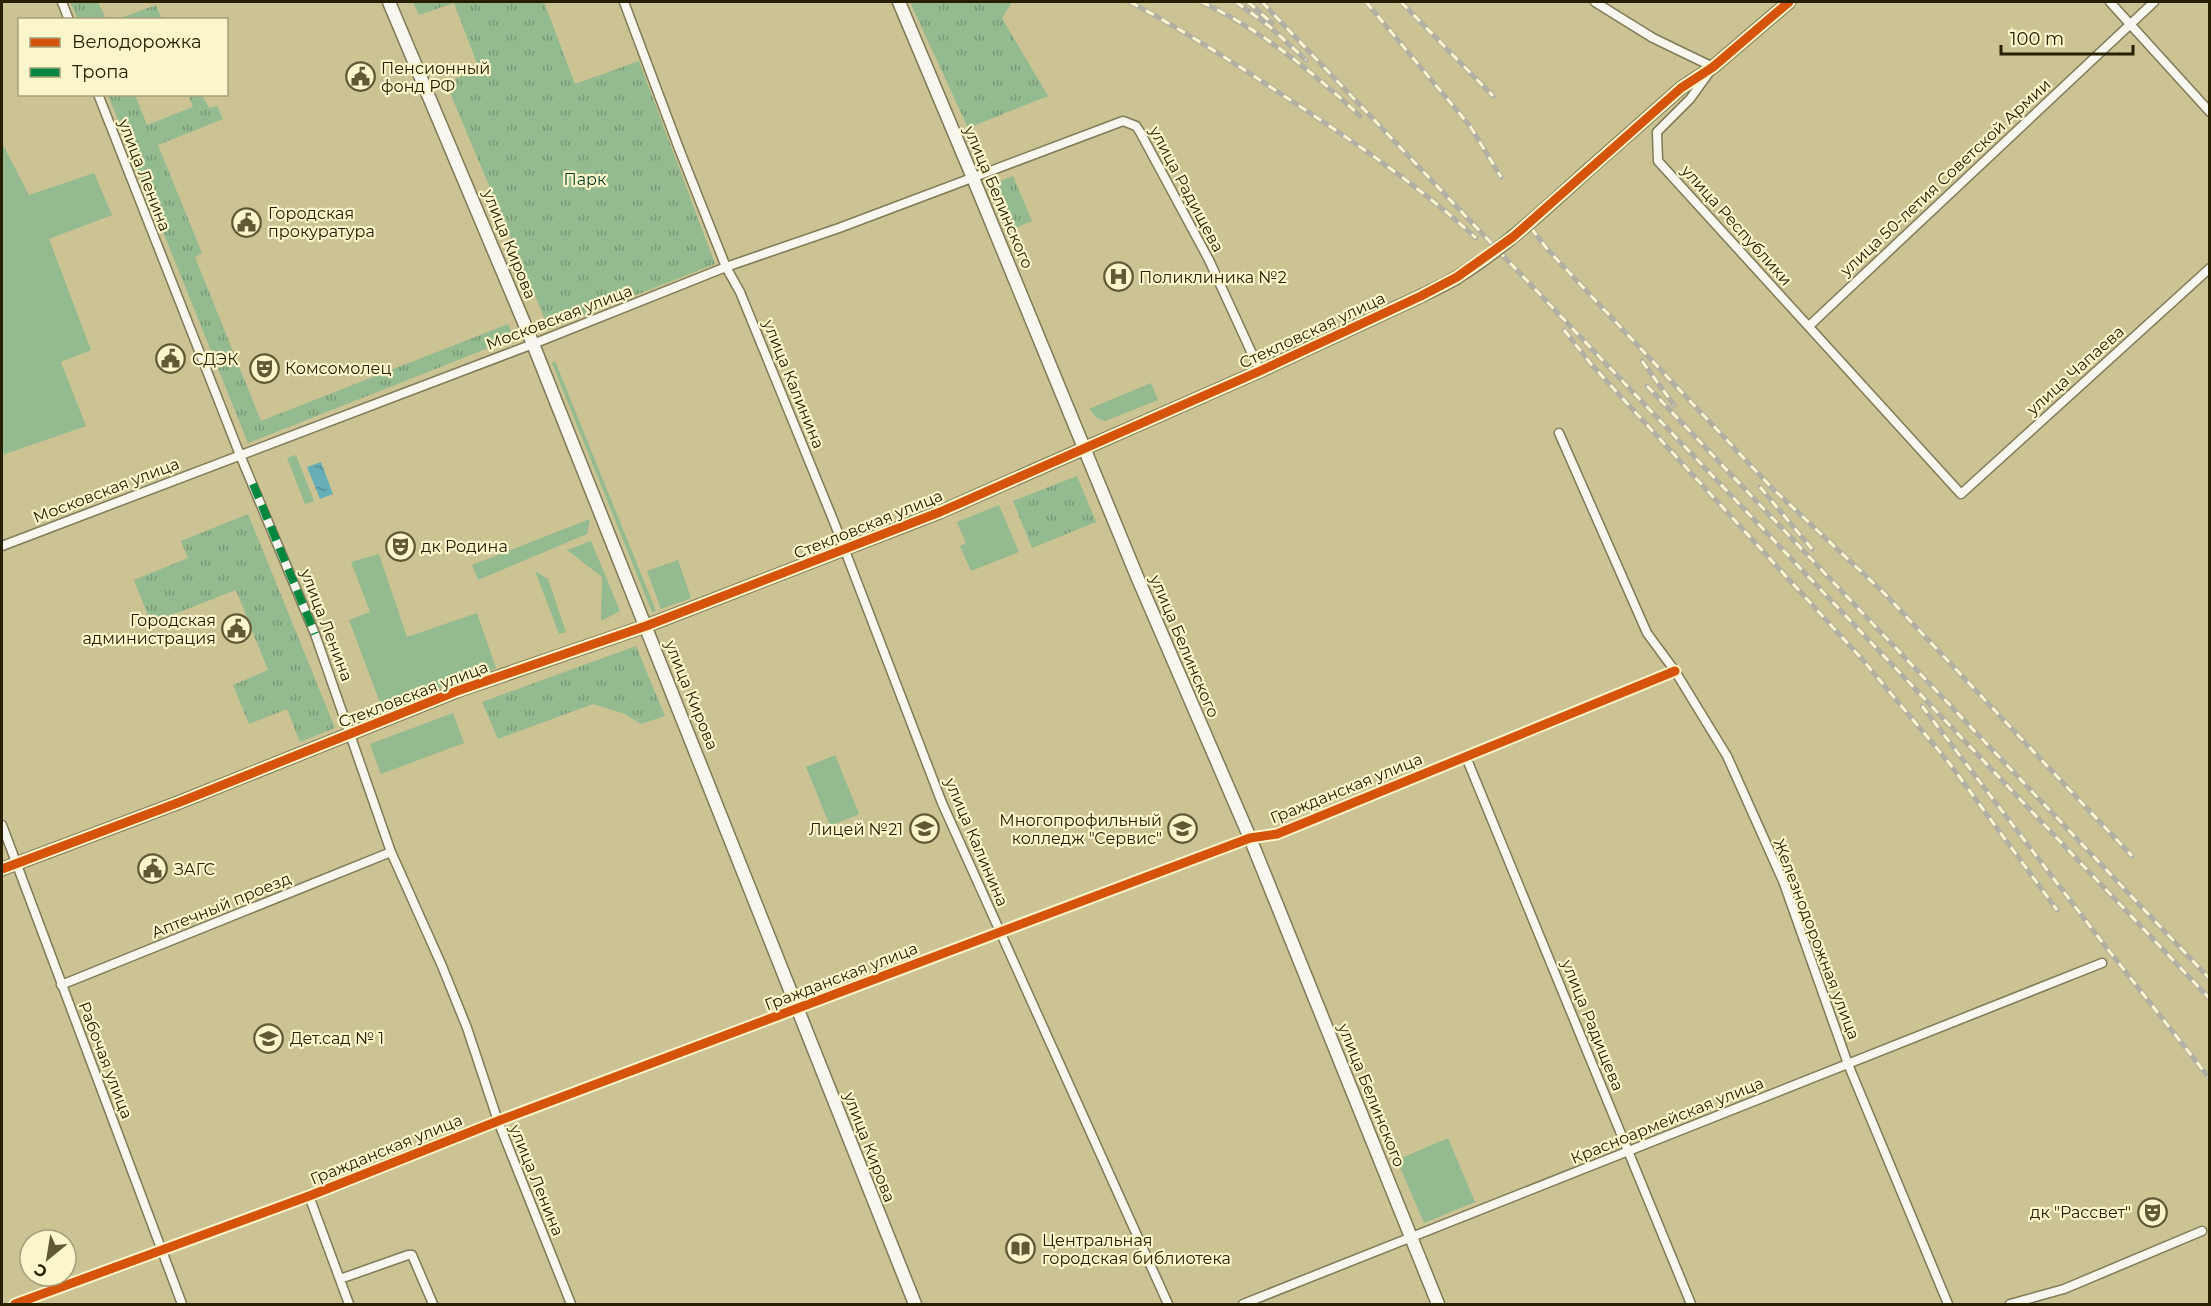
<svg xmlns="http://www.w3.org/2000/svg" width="2211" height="1306" font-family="Montserrat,sans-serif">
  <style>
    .grass { fill: #94ba90 }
    .park { fill: url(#park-tufts) }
    .water { fill: url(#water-ripples) }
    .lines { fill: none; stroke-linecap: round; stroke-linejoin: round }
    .street-casing { stroke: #807a56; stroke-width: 11 }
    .secondary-casing { stroke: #807a56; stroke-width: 15 }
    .street { stroke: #f7f6ef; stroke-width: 8 }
    .secondary { stroke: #f7f6ef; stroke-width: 12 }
    .rail-casing { stroke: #b2afa3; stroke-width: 5 }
    .rail { stroke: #faf5cb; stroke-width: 3; stroke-dasharray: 9; stroke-linecap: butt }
    .secondary-bridge-casing { stroke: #807a56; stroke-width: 15; stroke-linecap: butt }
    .secondary-bridge { stroke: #f7f6ef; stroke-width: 12 }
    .quiet { stroke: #00873e; stroke-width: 8; stroke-dasharray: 15 8; stroke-linecap: butt }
    .cycleway-casing { stroke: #faf5cb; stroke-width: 13 }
    .cycleway { stroke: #d5530b; stroke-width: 9 }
    .labels { text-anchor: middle; stroke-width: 4.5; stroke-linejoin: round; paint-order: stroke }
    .poi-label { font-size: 16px; fill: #262000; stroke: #faf5cb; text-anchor: start }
    .street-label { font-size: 16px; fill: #262000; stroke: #faf5cb }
    .park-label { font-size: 16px; fill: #0b3e29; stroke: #faf5cb }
  </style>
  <defs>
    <pattern id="park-tufts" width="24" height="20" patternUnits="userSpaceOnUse" patternTransform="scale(1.5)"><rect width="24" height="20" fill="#94ba90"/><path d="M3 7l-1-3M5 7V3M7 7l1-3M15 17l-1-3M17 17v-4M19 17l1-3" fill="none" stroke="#799773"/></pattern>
    <pattern id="water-ripples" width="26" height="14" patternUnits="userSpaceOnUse" patternTransform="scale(1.5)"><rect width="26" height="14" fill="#66afb7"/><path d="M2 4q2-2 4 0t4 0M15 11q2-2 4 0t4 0" fill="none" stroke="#548e92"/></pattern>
  </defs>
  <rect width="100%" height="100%" fill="#cbc394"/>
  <path class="grass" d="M2 143 29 195 94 173 112 215 49 239 91 350 61 362 86 426 2 455Z
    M555 361 656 611 652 612 552 363Z
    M1151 383 1158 400 1105 421 1097 418 1089 409Z
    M296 455 314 501 305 504 287 458Z
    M999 505 1019 552 971 571 960 546 966 543 957 522Z
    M590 519 587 534 478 580 472 565Z
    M591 541 620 611 601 621 602 577 567 550Z
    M379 554 407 637 477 613 496 668 382 708 349 620 370 612 351 562Z
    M678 560 691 598 661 609 647 571Z
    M535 571 548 579 566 632 559 634Z
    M453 713 464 743 381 774 370 744Z
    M835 755 859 814 830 826 806 767Z
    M1448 1138 1475 1202 1424 1223 1397 1160Z"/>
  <path class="park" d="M70 2H98L106 19H78Z
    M413 2H544L575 84 639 61 715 264 549 329 446 83 479 69 454 3 419 15Z
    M910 2H1012L1002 18 1048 96 968 128Z
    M156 5 162 19H118Z
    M108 95H135L147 125 193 107 189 97 202 95 209 108 217 106 223 119 158 145 202 253 195 257 261 421 508 324 514 338 248 443Z
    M1013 176 1032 221 1007 231 988 186Z
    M1077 476 1096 522 1032 548 1013 501Z
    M248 514 335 728 300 742 287 709 249 724 233 685 268 670 236 590 151 623 134 580 188 558 181 541Z
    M636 646 665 716 641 724 625 714 593 704 498 739 482 702Z"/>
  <path class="water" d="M321 462 333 494 320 499 307 467Z"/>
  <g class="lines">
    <defs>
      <path id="street" d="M62 2 69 20
        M624 2 678 146 726 267 740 292 834 522 942 803 1168 1304
        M1595 2 1653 38 1713 67 1690 99 1657 132 1658 161 1961 494 2210 268
        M2110 2 2210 112
        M98 94 240 455 315 634 391 852 442 966 467 1028 498 1121 571 1304
        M1809 326 2154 2
        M1559 433 1647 633 1675 671 1727 756 1783 881 1848 1064 1948 1304
        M2 546 533 344 726 267 839 228 1123 121 1136 126 1140 132 1209 260 1260 371
        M1466 757 1691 1304
        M2 825 182 1304
        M61 985 391 852
        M309 1196 349 1304
        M340 1279 408 1255H412L433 1304
        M15 1304 309 1196 498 1121 1250 838 1277 834 1675 671
        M1243 1304 2102 963
        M2010 1304 2064 1289 2202 1231"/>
      <path id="secondary" d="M389 2 533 344 915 1304
        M899 2 973 178 1138 579 1250 838 1438 1304
        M1586 172 1681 88 1713 67 1789 2
        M2 869 180 802 457 691 646 626 940 512 1260 371 1421 296"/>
    </defs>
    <use href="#street" class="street-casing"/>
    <use href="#secondary" class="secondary-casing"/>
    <use href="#street" class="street"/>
    <use href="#secondary" class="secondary"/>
    <defs>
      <path id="rail" d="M1130 2C1181 29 1230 60 1278 92 1347 137 1416 183 1476 238
        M1201 2C1259 28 1313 72 1360 116
        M1236 2 1269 26 1306 60
        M1248 2 1272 23
        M1262 2 2210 999
        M1366 2 1470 126 1501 177
        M1401 2 1493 96
        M1531 228 1548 250 1771 487 1884 593 2132 856
        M1564 330 1591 364 1862 659 1950 764 2057 910
        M1642 361 1674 405
        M1647 386 2210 979
        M1760 487 1812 549
        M1922 706 2099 938 2210 1079"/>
    </defs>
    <use href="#rail" class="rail-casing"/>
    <use href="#rail" class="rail"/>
    <defs>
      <path id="secondary-bridge" d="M1421 296C1434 289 1447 284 1459 276 1505 247 1545 209 1586 172"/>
    </defs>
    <use href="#secondary-bridge" class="secondary-bridge-casing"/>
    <use href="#secondary-bridge" class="secondary-bridge"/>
    <path class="quiet" d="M253 484 315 634"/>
    <defs>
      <path id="cycleway" d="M2 869 180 802 457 691 646 626 940 512 1260 371 1421 296 1457 277 1513 237 1681 88 1713 67 1789 2
        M15 1304 309 1196 498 1121 1250 838 1277 834 1675 671"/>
    </defs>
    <use href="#cycleway" class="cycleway-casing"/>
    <use href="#cycleway" class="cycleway"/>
  </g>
  <defs>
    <symbol id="civic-ring" viewBox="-11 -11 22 22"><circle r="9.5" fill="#faf5cb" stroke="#605934" stroke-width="1.5"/><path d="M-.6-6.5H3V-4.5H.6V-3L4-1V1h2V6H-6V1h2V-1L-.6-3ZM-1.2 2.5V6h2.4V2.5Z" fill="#605934"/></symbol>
    <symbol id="hospital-ring" viewBox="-11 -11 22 22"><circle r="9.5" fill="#faf5cb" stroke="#605934" stroke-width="1.5"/><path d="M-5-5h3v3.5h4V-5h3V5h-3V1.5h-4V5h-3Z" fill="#605934"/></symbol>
    <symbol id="theatre-ring" viewBox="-11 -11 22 22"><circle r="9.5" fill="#faf5cb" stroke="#605934" stroke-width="1.5"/><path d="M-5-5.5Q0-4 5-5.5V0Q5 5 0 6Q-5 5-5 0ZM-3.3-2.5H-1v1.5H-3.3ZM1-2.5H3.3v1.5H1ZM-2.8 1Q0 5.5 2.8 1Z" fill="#605934"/></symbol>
    <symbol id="school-ring" viewBox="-11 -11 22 22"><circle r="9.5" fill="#faf5cb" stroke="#605934" stroke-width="1.5"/><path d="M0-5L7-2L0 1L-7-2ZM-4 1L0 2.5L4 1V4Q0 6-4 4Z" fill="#605934"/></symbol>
    <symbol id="university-ring" viewBox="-11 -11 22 22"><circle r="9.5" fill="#faf5cb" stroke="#605934" stroke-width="1.5"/><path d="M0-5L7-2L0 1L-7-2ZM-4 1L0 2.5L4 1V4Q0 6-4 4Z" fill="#605934"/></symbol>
    <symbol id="library-ring" viewBox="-11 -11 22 22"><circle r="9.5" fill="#faf5cb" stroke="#605934" stroke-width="1.5"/><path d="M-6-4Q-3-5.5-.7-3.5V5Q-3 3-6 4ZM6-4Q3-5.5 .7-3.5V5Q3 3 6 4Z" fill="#605934"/></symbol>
  </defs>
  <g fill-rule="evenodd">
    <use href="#civic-ring" x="344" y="60" width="33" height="33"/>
    <use href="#civic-ring" x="230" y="206" width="33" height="33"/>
    <use href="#hospital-ring" x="1102" y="260" width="33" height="33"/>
    <use href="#civic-ring" x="154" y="342" width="33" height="33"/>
    <use href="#theatre-ring" x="248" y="352" width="33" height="33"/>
    <use href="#theatre-ring" x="384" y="530" width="33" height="33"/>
    <use href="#civic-ring" x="220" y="612" width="33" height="33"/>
    <use href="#school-ring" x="908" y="812" width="33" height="33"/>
    <use href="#university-ring" x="1166" y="812" width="33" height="33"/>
    <use href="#civic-ring" x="136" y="852" width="33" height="33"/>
    <use href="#school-ring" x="252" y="1022" width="33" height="33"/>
    <use href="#theatre-ring" x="2136" y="1196" width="33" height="33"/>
    <use href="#library-ring" x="1004" y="1232" width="33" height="33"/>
  </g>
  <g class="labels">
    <g class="poi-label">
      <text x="381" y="74">Пенсионный<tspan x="381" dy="18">фонд РФ</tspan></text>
      <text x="268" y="219">Городская<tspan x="268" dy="18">прокуратура</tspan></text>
      <text x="1139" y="283">Поликлиника №2</text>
      <text x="192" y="365">СДЭК</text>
      <text x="285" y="374">Комсомолец</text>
      <text x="421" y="552">дк Родина</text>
      <text x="216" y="626" text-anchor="end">Городская<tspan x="216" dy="18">администрация</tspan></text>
      <text x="1162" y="826" text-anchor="end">Многопрофильный<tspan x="1162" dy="18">колледж "Сервис"</tspan></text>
      <text x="903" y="835" text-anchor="end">Лицей №21</text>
      <text x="174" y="875">ЗАГС</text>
      <text x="290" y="1044">Дет.сад № 1</text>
      <text x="2131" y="1218" text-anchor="end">дк "Рассвет"</text>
      <text x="1042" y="1246">Центральная<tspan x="1042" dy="18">городская библиотека</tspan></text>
    </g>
    <g class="street-label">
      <text transform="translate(145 175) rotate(69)" y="6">улица Ленина</text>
      <text transform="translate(1945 177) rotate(-43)" y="6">улица 50-летия Советской Армии</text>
      <text transform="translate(1187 189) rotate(62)" y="6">улица Радищева</text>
      <text transform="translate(999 197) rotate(67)" y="6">улица Белинского</text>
      <text transform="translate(1737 225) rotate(48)" y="6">улица Республики</text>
      <text transform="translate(510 244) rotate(68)" y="6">улица Кирова</text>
      <text transform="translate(559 317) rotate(-21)" y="6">Московская улица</text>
      <text transform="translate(1312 330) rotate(-25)" y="6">Стекловская улица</text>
      <text transform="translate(2075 370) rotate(-42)" y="6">улица Чапаева</text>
      <text transform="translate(794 384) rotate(68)" y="6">улица Калинина</text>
      <text transform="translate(106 490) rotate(-21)" y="6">Московская улица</text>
      <text transform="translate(868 524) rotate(-22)" y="6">Стекловская улица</text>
      <text transform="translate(327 625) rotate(69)" y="6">улица Ленина</text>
      <text transform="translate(1185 646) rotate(67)" y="6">улица Белинского</text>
      <text transform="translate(413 694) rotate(-21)" y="6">Стекловская улица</text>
      <text transform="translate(692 695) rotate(68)" y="6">улица Кирова</text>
      <text transform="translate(1346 788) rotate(-22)" y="6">Гражданская улица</text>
      <text transform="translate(977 842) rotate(67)" y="6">улица Калинина</text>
      <text transform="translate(221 905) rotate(-22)" y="6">Аптечный проезд</text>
      <text transform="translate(1817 939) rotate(69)" y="6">Железнодорожная улица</text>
      <text transform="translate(841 976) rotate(-21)" y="6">Гражданская улица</text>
      <text transform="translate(1593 1025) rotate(68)" y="6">улица Радищева</text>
      <text transform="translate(106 1060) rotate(69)" y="6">Рабочая улица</text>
      <text transform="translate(1372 1095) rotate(68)" y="6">улица Белинского</text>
      <text transform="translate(1667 1120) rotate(-22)" y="6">Красноармейская улица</text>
      <text transform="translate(870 1147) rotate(69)" y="6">улица Кирова</text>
      <text transform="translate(386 1149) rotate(-22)" y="6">Гражданская улица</text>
      <text transform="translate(537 1180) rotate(68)" y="6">улица Ленина</text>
    </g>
    <g class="park-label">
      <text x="585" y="185">Парк</text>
    </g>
  </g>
  <rect width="2211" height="1306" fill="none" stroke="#262000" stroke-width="6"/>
  <rect x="18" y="18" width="210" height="78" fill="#faf5cb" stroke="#a5a07a" stroke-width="1.5"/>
  <rect x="30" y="38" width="30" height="9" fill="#d5530b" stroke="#a5a07a" stroke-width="1.5"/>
  <text x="72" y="48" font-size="18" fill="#262000">Велодорожка</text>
  <rect x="30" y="68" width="30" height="9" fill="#00873e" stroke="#a5a07a" stroke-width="1.5"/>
  <text x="72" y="78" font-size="18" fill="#262000">Тропа</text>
  <g transform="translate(48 1258) rotate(210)"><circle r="28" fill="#faf5cb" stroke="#a5a07a" stroke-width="1.5"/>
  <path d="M0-4.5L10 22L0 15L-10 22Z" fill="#605934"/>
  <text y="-9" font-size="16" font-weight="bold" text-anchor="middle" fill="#262000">С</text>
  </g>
  <path d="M2001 45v9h132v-9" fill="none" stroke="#262000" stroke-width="3"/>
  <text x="2010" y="45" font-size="18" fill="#262000" stroke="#faf5cb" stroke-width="4.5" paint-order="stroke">100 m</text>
</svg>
